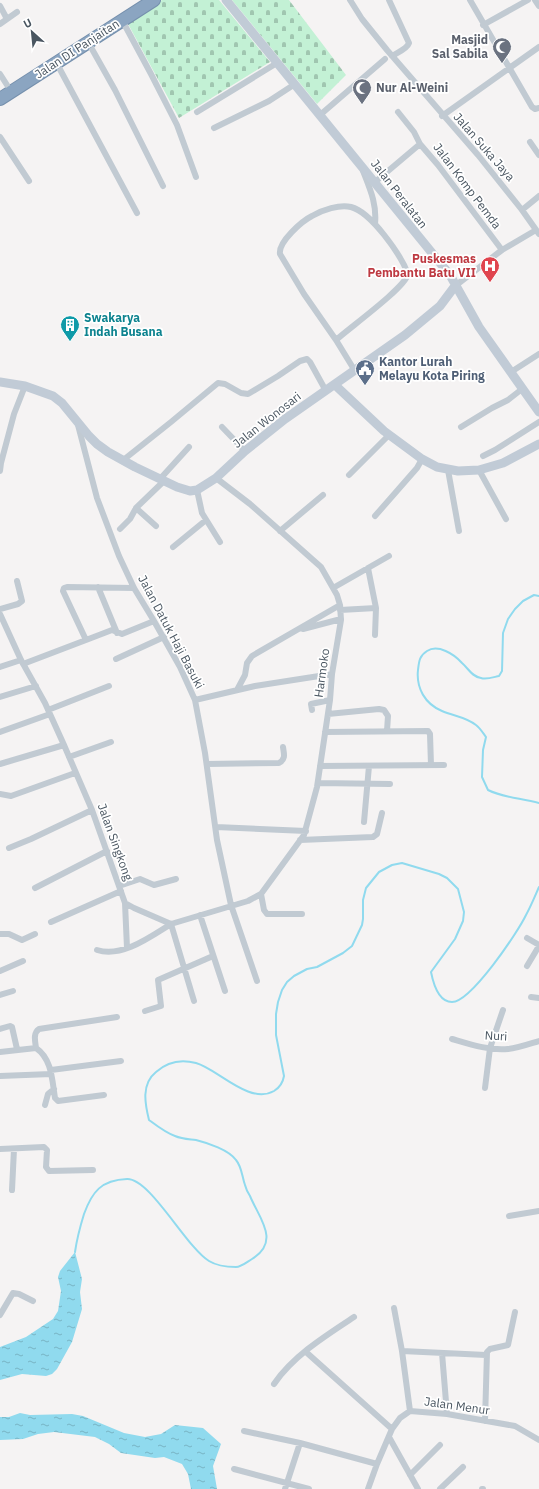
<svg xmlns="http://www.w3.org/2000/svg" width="539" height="1489" font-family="'IBM Plex Sans',sans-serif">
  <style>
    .cemetery { fill: url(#cemetery-stones) }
    .water { fill: url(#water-ripples) }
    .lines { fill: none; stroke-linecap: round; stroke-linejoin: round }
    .stream { stroke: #90daee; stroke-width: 2 }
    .highway-casing { stroke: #7690ad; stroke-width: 14 }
    .street { stroke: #c1cad2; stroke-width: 6 }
    .secondary { stroke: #c1cbd6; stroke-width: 9 }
    .highway { stroke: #8ba5c1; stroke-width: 12 }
    .labels { text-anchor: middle; stroke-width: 3.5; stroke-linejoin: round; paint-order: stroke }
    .worship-label { font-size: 12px; font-weight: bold; fill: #5b616d; stroke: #fff; text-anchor: end }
    .street-label { font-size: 12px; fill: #4a5661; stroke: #fff }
    .health-label { font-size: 12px; font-weight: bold; fill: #be3a42; stroke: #fff; text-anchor: end }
    .culture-label { font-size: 12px; font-weight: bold; fill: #0d838f; stroke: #fff; text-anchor: start }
    .service-label { font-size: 12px; font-weight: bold; fill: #4e5e75; stroke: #fff; text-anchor: start }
  </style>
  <defs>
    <pattern id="cemetery-stones" width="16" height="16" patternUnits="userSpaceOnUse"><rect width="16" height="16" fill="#c3f1d5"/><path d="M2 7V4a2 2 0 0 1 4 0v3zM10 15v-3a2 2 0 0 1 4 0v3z" fill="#a0c6b0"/></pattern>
    <pattern id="water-ripples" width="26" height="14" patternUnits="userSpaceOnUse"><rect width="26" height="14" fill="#90daee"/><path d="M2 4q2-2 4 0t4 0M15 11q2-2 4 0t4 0" fill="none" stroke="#78b4c4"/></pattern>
  </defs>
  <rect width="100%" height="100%" fill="#f5f3f3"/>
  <path class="cemetery" d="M162 0H219L270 62 179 118 127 22Z
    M232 0H289L346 75 317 104Z"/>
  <path class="water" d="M75 1252 82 1279 80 1292 82 1309 72 1342 57 1369 52 1374 46 1376 22 1374 0 1380V1347L26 1337 53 1319 58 1311 61 1291 58 1277 60 1271Z
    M20 1413 30 1415 72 1414 83 1416 124 1433 145 1437 161 1434 175 1425 203 1428 221 1444 213 1466 217 1489H191L188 1474 182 1464 164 1457 155 1458 121 1453 109 1444 95 1437 54 1432 38 1434 23 1439 0 1440V1417H9Z"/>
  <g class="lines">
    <path class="stream" d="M539 596 534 595 523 601 515 609 508 619 503 633 502 671 499 676C494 677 486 680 481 678 472 677 468 668 462 663 454 654 438 644 427 651 419 656 419 662 418 670 416 688 425 704 442 711 454 716 466 717 476 725 480 728 483 733 486 737L483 750 482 777 488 790C504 798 522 798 539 803
      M75 1252C77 1238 80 1227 84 1214 92 1192 101 1180 127 1179 150 1178 186 1247 209 1261 217 1266 227 1267 236 1267 241 1267 247 1262 252 1259 281 1241 259 1218 250 1196 248 1193 246 1189 245 1185 242 1177 242 1167 236 1160 229 1150 208 1143 196 1140 188 1139 182 1139 175 1136 166 1133 157 1126 149 1120 145 1104 141 1084 156 1072 167 1062 181 1059 196 1063 218 1069 249 1105 274 1091 279 1088 283 1082 284 1076L276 1035V1014L278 1002 282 990 287 982 294 976 307 969 317 967 343 953 352 946 362 925 363 919V900L366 888 379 872 392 865 402 863 439 874 447 878 458 889 464 912 463 921 455 939 431 972C433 982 438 1002 452 1002 471 1002 518 932 526 915 531 906 535 896 539 887"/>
    <defs>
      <path id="highway" d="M0 99 154 0"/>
    </defs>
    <use href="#highway" class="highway-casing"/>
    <path class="street" d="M350 0 362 19 387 50 478 155 522 210 539 234
      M389 0 409 43C407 49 398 52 392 56
      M470 0 532 107 535 109 539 108
      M535 0 539 6
      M0 6 7 19
      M122 20 151 74 177 125 196 177
      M0 24 17 12
      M483 25 528 0
      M88 42 115 90 163 186
      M56 62 137 213
      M0 74 7 85
      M197 112 277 63
      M398 112 414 132 420 144
      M320 115 385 59
      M442 116 539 47
      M214 128 269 101 295 84
      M0 137 29 181
      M530 142 539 155
      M363 171C370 189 377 204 375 224
      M375 182 420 144 438 165 502 250
      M522 210 539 196
      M455 286 502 250 536 230
      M336 340 304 294 280 254C278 242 302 221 312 216 322 210 340 204 351 207 371 212 401 255 408 274 405 288 349 328 336 340L355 371
      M511 372 539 354
      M78 425 97 498 119 556 134 588 154 621 180 667 195 700 205 753 217 840 231 905 257 981
      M222 427 245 451
      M461 427 492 408 508 400 522 389
      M483 456 495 450 539 422
      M122 461 171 422 218 383 225 384 241 393 248 394 278 376 300 361 307 359 310 362 326 391
      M448 470 459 531
      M479 470 506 519
      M0 471 1 463 14 414 25 386
      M349 475 389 435
      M160 479 189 447
      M197 490 202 513 220 542
      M136 508 156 526
      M375 516 417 468 422 459
      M120 529 130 519 136 508 164 481
      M280 531 323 495
      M173 547 206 520
      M98 587 117 633
      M333 588 389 556
      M0 609 18 604 22 601 17 581
      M340 610 376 608 368 568
      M0 614 21 660 45 703 64 745 92 810 125 903 134 908 171 924 248 901 261 894 304 835 317 787 330 700 332 674 341 620 340 605 337 595 321 567 250 504 216 478
      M303 629 341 619
      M375 635 376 608
      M86 640 112 630 122 634 154 621
      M116 659 164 637
      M23 664 86 640 63 591 64 588 67 587 134 588
      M0 667 21 660
      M237 690 245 675 247 663 252 656 340 605
      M0 697 36 686
      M195 700 255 686 332 674
      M48 710 109 686
      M312 710 311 704 330 700
      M328 714 379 709 384 710 388 716 387 731
      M0 732 50 714
      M325 732 428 731 430 734 431 765
      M69 757 111 742
      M0 764 64 745
      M207 764 279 763C286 759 284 754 283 747
      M320 766 444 765
      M318 783 390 784
      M0 794 11 796 75 773
      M364 822 369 766
      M216 827 306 831
      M300 840 373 837 377 834 382 813
      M9 848 31 839 92 810
      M119 886 140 879 154 885 176 879
      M35 888 107 851
      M261 894 264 910 267 914H302
      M125 903 127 948
      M200 915 225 991
      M51 922 121 891
      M0 934H9L22 940 35 934
      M527 938 539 945
      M97 950C122 958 150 937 171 924L194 1001
      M527 966 539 946
      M0 971 23 961
      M0 995 13 991
      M531 997 539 998
      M145 1011 161 1006 158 980 213 956
      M0 1029 10 1026 12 1027 17 1049
      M452 1039C469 1044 490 1051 508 1049 518 1048 529 1044 539 1041
      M36 1048C35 1041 33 1033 39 1029L117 1017
      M0 1052 36 1048C52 1059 52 1080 55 1098L58 1101 104 1095
      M51 1070 121 1061
      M0 1076 51 1074
      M485 1088 490 1048 503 1010
      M45 1105 48 1094 54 1089
      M0 1149 44 1147 47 1150 46 1167 49 1171 93 1170
      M12 1190 14 1149
      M509 1216 539 1211
      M394 1308 402 1351 410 1411
      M0 1315 13 1293 19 1294 33 1301
      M402 1351 486 1355
      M306 1352 392 1429
      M442 1353 447 1414
      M274 1384C293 1356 325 1336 354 1317
      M485 1421 487 1352 490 1349 508 1345 515 1312
      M244 1431 300 1443 377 1464
      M389 1437 418 1489
      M234 1469 309 1489
      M410 1475 440 1445
      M285 1489 300 1443
      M368 1489 377 1464 392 1429 400 1418 410 1411 447 1414 515 1426 539 1440
      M440 1489 463 1467
      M482 1489H483"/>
    <path class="secondary" d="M226 0 450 275 479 327 539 412
      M0 382 25 386 53 396 62 403 89 436 97 444 108 452 135 467 177 487 190 491 197 490 216 478 245 451 285 419 405 335 440 306 455 286
      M335 385 384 431 422 459 437 467 458 471 479 470 503 463 539 444"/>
    <use href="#highway" class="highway"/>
  </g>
  <defs>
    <symbol id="mosque-pin" viewBox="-11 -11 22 30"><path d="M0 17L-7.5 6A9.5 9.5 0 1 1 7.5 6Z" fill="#6b7280" stroke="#fff"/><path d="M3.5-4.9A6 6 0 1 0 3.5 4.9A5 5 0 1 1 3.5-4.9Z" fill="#fff"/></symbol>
    <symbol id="hospital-pin" viewBox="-11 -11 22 30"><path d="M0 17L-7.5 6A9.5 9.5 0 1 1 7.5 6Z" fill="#e0444e" stroke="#fff"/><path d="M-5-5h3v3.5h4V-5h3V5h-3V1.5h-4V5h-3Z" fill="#fff"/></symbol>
    <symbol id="building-pin" viewBox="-11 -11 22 30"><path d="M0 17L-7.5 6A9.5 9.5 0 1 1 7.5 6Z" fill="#0f9aa8" stroke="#fff"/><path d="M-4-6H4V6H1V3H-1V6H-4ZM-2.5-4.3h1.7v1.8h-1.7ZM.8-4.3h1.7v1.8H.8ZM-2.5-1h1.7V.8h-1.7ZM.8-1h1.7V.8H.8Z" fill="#fff"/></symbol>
    <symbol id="civic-pin" viewBox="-11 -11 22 30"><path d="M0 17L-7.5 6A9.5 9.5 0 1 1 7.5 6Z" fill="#5c6f8a" stroke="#fff"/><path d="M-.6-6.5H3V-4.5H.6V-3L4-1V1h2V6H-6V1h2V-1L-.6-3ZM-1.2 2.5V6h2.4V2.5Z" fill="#fff"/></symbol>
  </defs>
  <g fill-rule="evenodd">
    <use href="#mosque-pin" x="491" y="36" width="22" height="30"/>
    <use href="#mosque-pin" x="351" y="77" width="22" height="30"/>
    <use href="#hospital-pin" x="479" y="255" width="22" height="30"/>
    <use href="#building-pin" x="59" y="314" width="22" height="30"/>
    <use href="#civic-pin" x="354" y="358" width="22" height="30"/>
  </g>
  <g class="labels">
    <g class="worship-label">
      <text x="488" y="44">Masjid<tspan x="488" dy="14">Sal Sabila</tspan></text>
      <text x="376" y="92" text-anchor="start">Nur Al-Weini</text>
    </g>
    <g class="street-label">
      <text transform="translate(77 49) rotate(-33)" y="4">Jalan DI Panjaitan</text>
      <text transform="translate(484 147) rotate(49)" y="4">Jalan Suka Jaya</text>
      <text transform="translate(467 186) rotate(53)" y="4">Jalan Komp Pemda</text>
      <text transform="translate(399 194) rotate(52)" y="4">Jalan Peralatan</text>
      <text transform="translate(267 420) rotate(-38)" y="4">Jalan Wonosari</text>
      <text transform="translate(171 632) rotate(62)" y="4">Jalan Datuk Haji Basuki</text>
      <text transform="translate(322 673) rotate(-82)" y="4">Harmoko</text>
      <text transform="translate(115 842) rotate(70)" y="4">Jalan Singkong</text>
      <text transform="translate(496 1036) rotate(3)" y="4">Nuri</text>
      <text transform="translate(457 1406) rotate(8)" y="4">Jalan Menur</text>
    </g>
    <g class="health-label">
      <text x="476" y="263">Puskesmas<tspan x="476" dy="14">Pembantu Batu VII</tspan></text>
    </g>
    <g class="culture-label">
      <text x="84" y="322">Swakarya<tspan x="84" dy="14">Indah Busana</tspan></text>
    </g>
    <g class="service-label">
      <text x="379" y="366">Kantor Lurah<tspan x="379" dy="14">Melayu Kota Piring</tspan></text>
    </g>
  </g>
  <g transform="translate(32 32) rotate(333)" stroke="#ffffff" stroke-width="3" paint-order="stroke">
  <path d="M0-3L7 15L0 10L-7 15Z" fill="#4a5661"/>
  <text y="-6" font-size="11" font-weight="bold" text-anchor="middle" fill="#4a5661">U</text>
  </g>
</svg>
